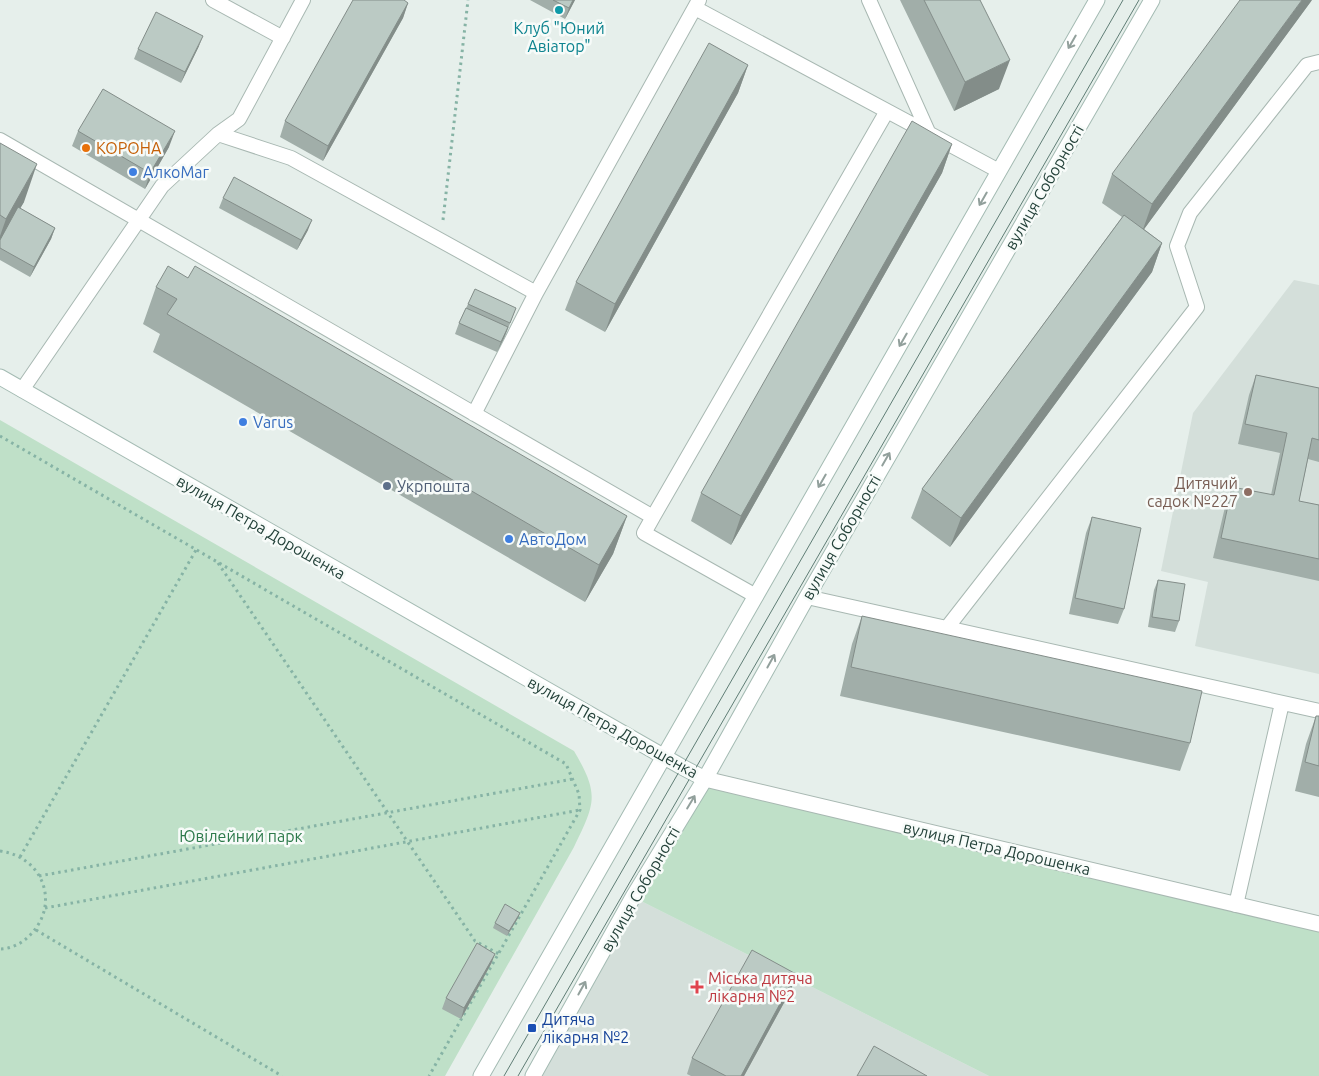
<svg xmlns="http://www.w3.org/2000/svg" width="1319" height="1076" font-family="Ubuntu,sans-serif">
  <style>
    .built { fill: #d4dfda }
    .green { fill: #bfe0c8 }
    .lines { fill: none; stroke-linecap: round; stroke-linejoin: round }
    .service-casing { stroke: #a8b8b2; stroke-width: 16 }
    .tertiary-casing { stroke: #a8b8b2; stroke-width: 17 }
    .secondary-casing { stroke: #a4bbb3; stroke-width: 17 }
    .path { stroke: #86b3a5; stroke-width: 3; stroke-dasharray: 2.5 4; stroke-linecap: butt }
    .service { stroke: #fff; stroke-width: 14 }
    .tertiary { stroke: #fff; stroke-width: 15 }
    .secondary { stroke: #fff; stroke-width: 15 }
    .tram { stroke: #5f7d75; stroke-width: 1 }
    .wall { fill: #a1aea9 }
    .shaded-wall { fill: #838d89 }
    .building { fill: #bbcac4; stroke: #838d89 }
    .oneway { stroke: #92a09c }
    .culture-dot { fill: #0f9aa8; stroke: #f7fbf9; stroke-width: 2 }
    .food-dot { fill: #e8710a; stroke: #f7fbf9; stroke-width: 2 }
    .shop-dot { fill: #3f7fe0; stroke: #f7fbf9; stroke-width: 2 }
    .service-dot { fill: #5c6f8a; stroke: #f7fbf9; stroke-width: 2 }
    .education-dot { fill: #8d6e63; stroke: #f7fbf9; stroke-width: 2 }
    .health-dot { fill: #e0444e; stroke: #f7fbf9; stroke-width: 2 }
    .transit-dot { fill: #1a4fb4; stroke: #f7fbf9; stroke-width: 2 }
    .labels { text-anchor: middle; stroke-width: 5; stroke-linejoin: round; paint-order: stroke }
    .culture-label { font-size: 16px; fill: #0d838f; stroke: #f7fbf9 }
    .food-label { font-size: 16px; fill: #c56008; stroke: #f7fbf9; text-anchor: start }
    .shop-label { font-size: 16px; fill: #366cbe; stroke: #f7fbf9; text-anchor: start }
    .street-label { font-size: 16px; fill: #24423a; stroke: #f7fbf9 }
    .education-label { font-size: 16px; fill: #785e54; stroke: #f7fbf9; text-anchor: end }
    .service-label { font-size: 16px; fill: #4e5e75; stroke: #f7fbf9; text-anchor: start }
    .park-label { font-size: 16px; fill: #2d7a4b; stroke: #f7fbf9 }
    .health-label { font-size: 16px; fill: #be3a42; stroke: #f7fbf9; text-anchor: start }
    .transit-label { font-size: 16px; fill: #164399; stroke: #f7fbf9; text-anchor: start }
  </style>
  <rect width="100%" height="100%" fill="#e6efeb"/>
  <path class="built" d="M1294 280 1319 285V674L1195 646 1208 582 1161 571 1193 413Z
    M633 897 989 1076H533Z"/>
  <path class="green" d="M0 420 574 751C600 795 595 803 574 847L445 1076H0Z
    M705 779 1319 924V1076H989L633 897Z"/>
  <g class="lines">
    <defs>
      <path id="service" d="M213 0 283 38
        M869 0 929 134
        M695 8 999 171
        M218 134 291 158 536 293 699 0
        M0 140 653 517 887 111
        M22 390 162 186 218 134 239 119 303 0
        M474 414 536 293
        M653 517 644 533 756 596
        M807 597 1319 711
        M946 629 1197 307 1177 246 1190 213 1307 65 1319 62
        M1236 905 1282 703"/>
      <path id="tertiary" d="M705 779 1319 924"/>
      <path id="secondary" d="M0 377 682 767 705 779
        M481 1076 1097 0
        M533 1076 633 897 705 779 807 597 1152 0"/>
    </defs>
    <use href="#service" class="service-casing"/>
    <use href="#tertiary" class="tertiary-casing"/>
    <use href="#secondary" class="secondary-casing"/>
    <path class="path" d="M443 220 468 0
      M0 436 566 764 579 794 580 810 429 1076
      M218 563 475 941 499 954
      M0 851C45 857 61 907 28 937 21 944 10 949 0 949
      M20 857 196 550
      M39 876 573 779
      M45 908 580 810
      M36 930 282 1076"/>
    <use href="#service" class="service"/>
    <use href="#tertiary" class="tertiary"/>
    <use href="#secondary" class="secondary"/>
    <path class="tram" d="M504 1076 1123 0
      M518 1076 1139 0"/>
  </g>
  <path class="wall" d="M530 0H575L565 19Z
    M900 0H980L999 89 954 111Z
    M1312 0 1144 229 1162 243 1152 272 950 547 911 518 922 489 1122 217 1102 203 1112 174Z
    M408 3 403 18 323 161 280 137 285 121Z
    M199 46 181 83 134 59 138 49Z
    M748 65 738 93 605 332 565 310 576 282Z
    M78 131 169 147 145 189 72 146Z
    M0 143 24 202 20 208 55 228 51 239 30 277 0 260Z
    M952 144 942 173 731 545 691 521 701 493Z
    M223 198 308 230 297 250 219 208Z
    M188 278 627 516 613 554 585 602 153 352 160 334 143 324 156 287Z
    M468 304 516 308 506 334 497 352 455 334 459 323Z
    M1256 375 1319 388V462L1308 459 1299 501 1319 505V581L1213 558 1225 507 1232 487 1271 495 1280 453 1238 444 1249 395Z
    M1092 517 1124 609 1118 624 1069 614 1086 533Z
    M1158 580 1179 621 1175 632 1148 627 1154 590Z
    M862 616 1190 743 1180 771 840 696 852 644Z
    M1316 716H1319V797L1295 791 1306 744Z
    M518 918 507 936 493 928 495 923Z
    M495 954 491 964 461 1019 442 1009 446 998Z
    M796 974 791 990 744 1076H691L687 1074 692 1058Z"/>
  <path class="shaded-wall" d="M573 0H575L565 19 569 8Z
    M1302 0H1312L1142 232 1152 204Z
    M408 3 403 18 323 161 328 146Z
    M203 36 199 46 181 83 185 72Z
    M1010 60 999 89 954 111 965 82Z
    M748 65 738 93 605 332 615 304Z
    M175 131 169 147 145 189 150 173Z
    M952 144 942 173 731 545 741 516Z
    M37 164 24 202 0 243V236L6 219Z
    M312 220 308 230 297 250 301 240Z
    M55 228 51 239 30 277 34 267Z
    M1162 243 1152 272 950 547 961 518Z
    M508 327 504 338 497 352 501 342Z
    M627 516 613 554 585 602 599 565Z
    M520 913 518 918 507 936 509 931Z
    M495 954 491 964 461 1019 464 1008Z
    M796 974 791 990 744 1076H741Z"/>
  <path class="building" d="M353 0H404L408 3 328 146 285 121Z
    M553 0H573L569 8Z
    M924 0H980L1010 60 965 82Z
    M1240 0H1302L1152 204 1112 174Z
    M156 12 203 36 185 72 138 49Z
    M709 43 748 65 615 304 576 282Z
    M103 89 175 131 150 173 78 131Z
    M912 121 952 144 741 516 701 493Z
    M0 143 37 164 6 219 0 215Z
    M234 177 312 220 301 240 223 198Z
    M18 207 55 228 34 267 0 248V240Z
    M1124 215 1162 243 961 518 922 489Z
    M168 266 188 278 195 266 627 516 599 565 167 314 177 299 156 287Z
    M475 289 516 308 510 323 468 304Z
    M466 308 508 327 501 342 459 323Z
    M1256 375 1319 388V440L1312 438 1299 501 1319 505V559L1221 538 1232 487 1274 495 1287 433 1245 424Z
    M1092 517 1141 528 1124 609 1075 598Z
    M1158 580 1185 584 1179 621 1152 617Z
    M862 616 1202 691 1190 743 851 667Z
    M1316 716H1319V766L1305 762Z
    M505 904 520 913 509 931 495 923Z
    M477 943 495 954 464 1008 446 998Z
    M752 950 796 974 741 1076H726L692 1058Z
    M874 1046 927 1076H857Z"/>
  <defs><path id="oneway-shaft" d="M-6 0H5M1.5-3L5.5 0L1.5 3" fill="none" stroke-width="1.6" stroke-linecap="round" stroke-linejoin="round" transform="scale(1.25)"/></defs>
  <g class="oneway">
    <use href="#oneway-shaft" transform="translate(1072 42) rotate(120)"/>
    <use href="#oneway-shaft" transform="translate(983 199) rotate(120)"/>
    <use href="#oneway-shaft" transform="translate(903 340) rotate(120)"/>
    <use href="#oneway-shaft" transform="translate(886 459) rotate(-60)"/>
    <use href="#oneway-shaft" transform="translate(822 481) rotate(120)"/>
    <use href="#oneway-shaft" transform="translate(771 661) rotate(-61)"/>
    <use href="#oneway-shaft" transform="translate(691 802) rotate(-59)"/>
    <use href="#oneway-shaft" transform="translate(582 988) rotate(-61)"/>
  </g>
  <circle class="culture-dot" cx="559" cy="10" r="5"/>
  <circle class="food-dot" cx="86" cy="148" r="5"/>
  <g class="shop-dot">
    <circle cx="133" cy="172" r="5"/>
    <circle cx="243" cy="422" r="5"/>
    <circle cx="509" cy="539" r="5"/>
  </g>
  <circle class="service-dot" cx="387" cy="486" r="5"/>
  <circle class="education-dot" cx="1248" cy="492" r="5"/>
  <path class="health-dot" d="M694.5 979.5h5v5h5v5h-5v5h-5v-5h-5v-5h5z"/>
  <rect class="transit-dot" x="527" y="1023" width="10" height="10" rx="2.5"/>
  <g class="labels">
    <g class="culture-label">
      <text x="559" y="34">Клуб "Юний<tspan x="559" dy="18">Авіатор"</tspan></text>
    </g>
    <g class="food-label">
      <text x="96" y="154">КОРОНА</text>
    </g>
    <g class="shop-label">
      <text x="143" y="178">АлкоМаг</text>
      <text x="253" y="428">Varus</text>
      <text x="519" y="545">АвтоДом</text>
    </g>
    <g class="street-label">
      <text transform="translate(1044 187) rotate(-60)" y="6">вулиця Соборності</text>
      <text transform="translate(261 527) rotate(30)" y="6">вулиця Петра Дорошенка</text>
      <text transform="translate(841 537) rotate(-60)" y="6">вулиця Соборності</text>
      <text transform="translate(613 727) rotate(29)" y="6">вулиця Петра Дорошенка</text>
      <text transform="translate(997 848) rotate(13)" y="6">вулиця Петра Дорошенка</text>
      <text transform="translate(640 889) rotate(-60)" y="6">вулиця Соборності</text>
    </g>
    <g class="education-label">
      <text x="1238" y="489">Дитячий<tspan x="1238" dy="18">садок №227</tspan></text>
    </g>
    <g class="service-label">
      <text x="397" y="492">Укрпошта</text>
    </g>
    <g class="park-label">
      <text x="241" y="842">Ювілейний парк</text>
    </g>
    <g class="health-label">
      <text x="708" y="984">Міська дитяча<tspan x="708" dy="18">лікарня №2</tspan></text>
    </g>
    <g class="transit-label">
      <text x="542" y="1025">Дитяча<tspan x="542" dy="18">лікарня №2</tspan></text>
    </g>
  </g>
</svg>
